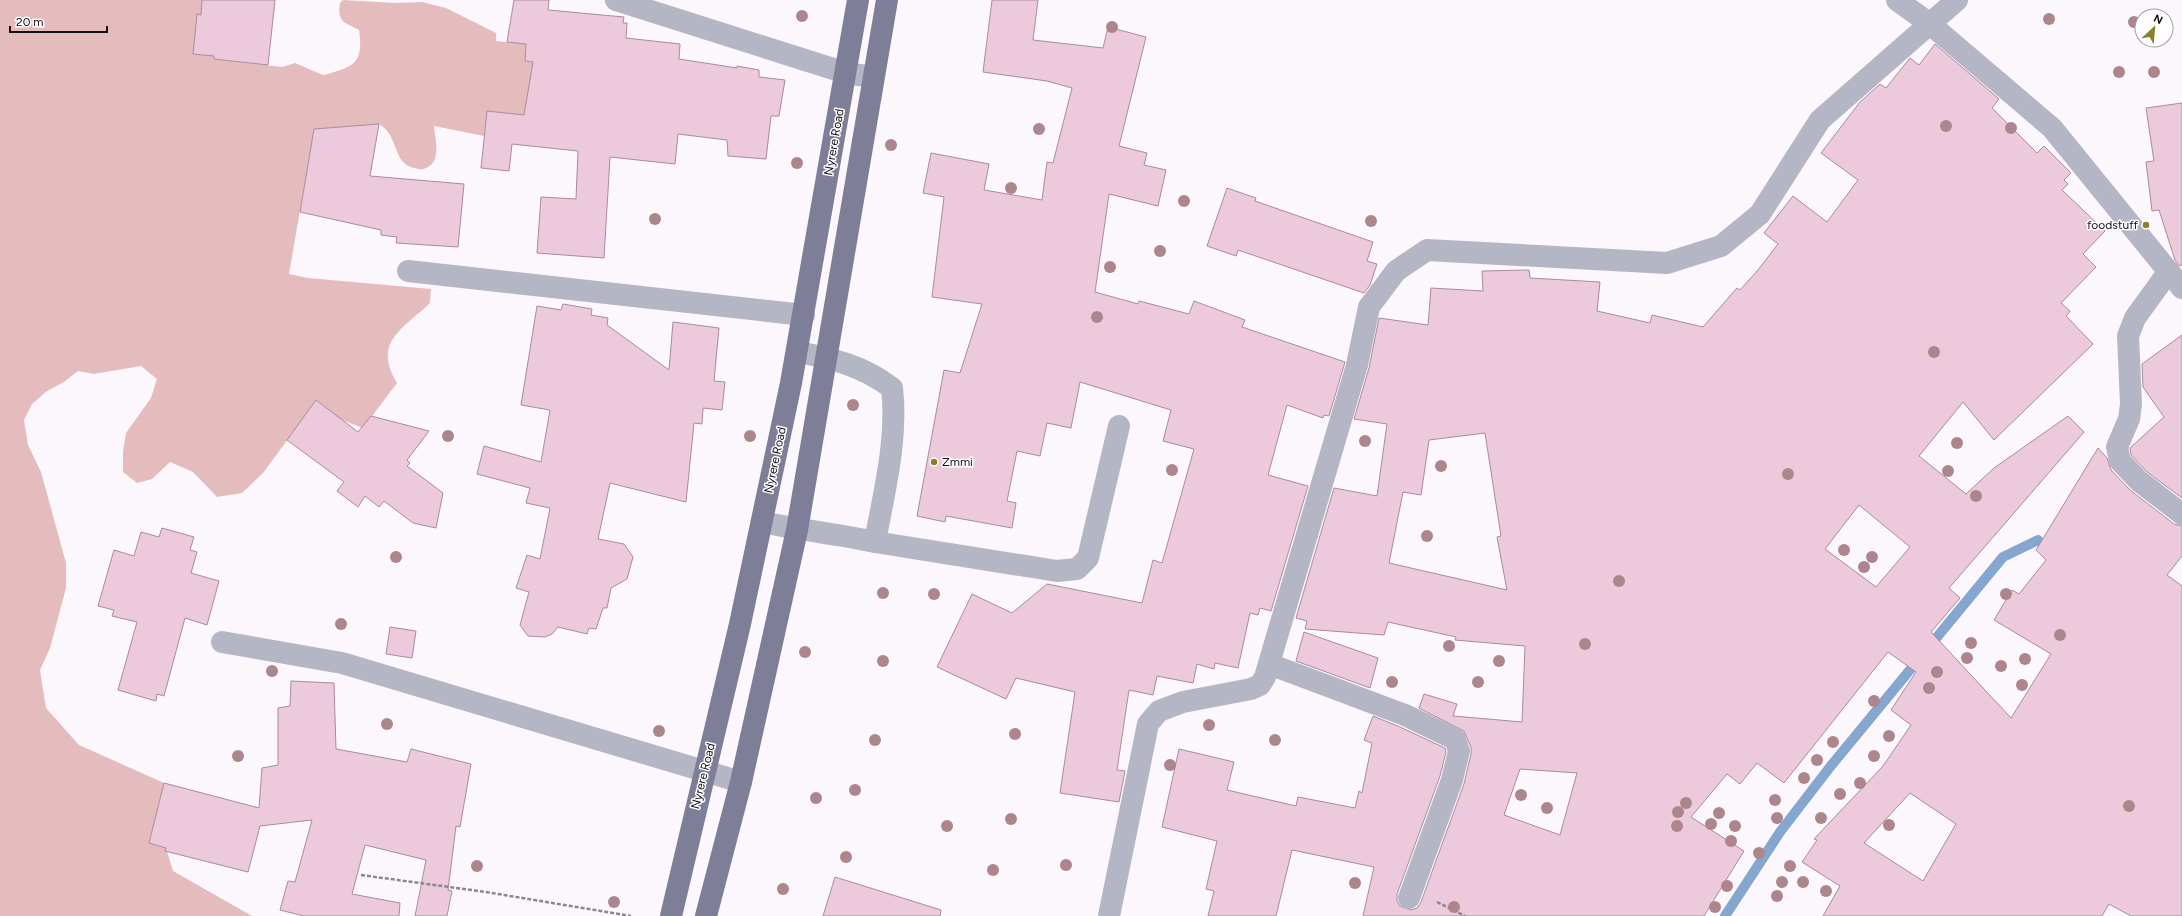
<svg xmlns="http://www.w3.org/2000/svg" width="2182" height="916" font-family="Figtree,sans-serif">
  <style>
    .green { fill: #e4bcbe }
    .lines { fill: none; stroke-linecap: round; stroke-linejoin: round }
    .stream { stroke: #85a6ce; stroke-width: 10 }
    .building { fill: #eccadc; stroke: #aa8a9b; fill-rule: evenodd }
    .path { stroke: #8c878e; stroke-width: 2.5; stroke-dasharray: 4 2; stroke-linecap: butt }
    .minor { stroke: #b5b6c5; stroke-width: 22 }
    .major { stroke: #7e7e98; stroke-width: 22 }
    .tree { fill: #ad858d }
    .poi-dot { fill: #87822a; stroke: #fff; stroke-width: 1.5 }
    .labels { text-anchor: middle; stroke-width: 3; stroke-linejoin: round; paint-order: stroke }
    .street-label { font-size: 12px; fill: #140e18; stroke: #fff }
    .poi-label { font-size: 12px; fill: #140e18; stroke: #fff; text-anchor: end }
  </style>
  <rect width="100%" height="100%" fill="#fbf7fd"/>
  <path class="green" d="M0 0H202L201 15 197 14 214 59 282 67 295 63 323 75C353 67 364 64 359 30 344 22 337 22 340 3L343 0 395 3 422 2 446 8 496 33V41L526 44 525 61 533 62 541 117 487 111 484 136 434 126C435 140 442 161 426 168 422 170 418 169 414 168 396 164 397 144 388 132 386 129 382 126 379 124L314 129 289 274 308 278 431 289 430 303C403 329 372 342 397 383L363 428 342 420 316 401 263 473 242 493 217 497 193 472 170 462 152 479 137 483 123 472V452L126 433 151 398 157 379 141 366 94 374 78 371 64 382 47 391 32 404 24 420 28 445 41 472 66 563V588L50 648 40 670 46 708 79 745 164 783 149 843 166 848 173 871 252 916H0Z"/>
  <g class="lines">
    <path class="stream" d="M1725 916 1780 832 1830 767 2003 557 2038 540"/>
  </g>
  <path class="building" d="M202 0H275L268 65 214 59V56L193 54 197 14 201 15Z
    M514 0H549L548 10 624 17 623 23H627L626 38 680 44 679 59 737 68V66L759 70V77L785 80 779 116H771L766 159 728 156 727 140 678 134 675 164 610 157 604 258 537 253 541 197 576 199 578 151 512 144 509 171 481 168 487 111 524 115 533 62 525 61 526 44 507 42Z
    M992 0H1038L1033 40 1103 48 1108 27 1146 37 1119 146 1147 153 1144 165 1166 170 1158 206 1109 194 1095 292 1138 304 1139 301 1189 314 1194 301 1245 320 1242 327 1345 362 1329 416 1324 415 1323 418 1287 405 1268 475 1308 486 1271 611 1260 608 1258 615 1250 613 1238 668 1215 663 1214 669 1197 664 1193 683 1157 676 1153 695 1129 690 1117 770 1125 771 1119 802 1060 793 1075 692 1016 678 1006 699 937 667 972 594 1012 613 1047 584 1142 603 1153 560 1162 563 1194 449 1163 441 1171 410 1080 382 1071 428 1047 423 1040 456 1017 451 1007 501 1016 503 1012 528 946 516 945 522 917 516 944 370 960 373 982 304 932 297 944 197 923 193 931 153 989 164 984 190 1042 200 1047 162 1053 163 1072 88 1047 81 983 72Z
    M1935 44 1999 99 1992 108 2037 153 2044 146 2071 173 2064 180 2068 184 2062 190 2105 231 2083 254 2096 267 2061 303 2070 311 2066 316 2093 344 1994 440 1963 402 1919 456 1966 494 1994 468 2068 416 2084 432 1949 588 1960 598 1931 632 2011 718 2051 654 1994 620 2012 590 2019 594 2046 560 2036 550 2098 448 2107 458 2111 470 2130 490 2174 524 2182 526V556L2167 575 2182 586V916H2131L2109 904 2102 916H1823L1840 886 1802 862 1817 840 1814 839 1883 766 1911 725 1891 710 1916 672 1888 652 1784 783 1757 763 1740 784 1727 774 1691 817 1744 851 1704 916H1363L1374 867 1292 850 1276 916H1208L1214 891 1206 889 1217 841 1162 827 1179 749 1234 762 1227 790 1296 806 1298 797 1355 808 1359 791 1362 793 1372 743 1364 740 1373 716 1400 727 1445 748 1446 752 1440 776 1397 894V901L1400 906 1411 910 1417 908 1421 902 1464 784 1471 754V747L1464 731 1419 708 1424 694 1457 704 1453 716 1522 722 1525 646 1455 640 1456 637 1388 622 1384 635 1305 629 1307 621 1296 618 1334 488 1377 496 1387 424 1354 419 1369 368 1379 318 1428 325 1431 288 1483 291 1482 271 1529 270 1530 278 1600 282 1597 311 1650 323 1652 315 1703 327 1737 288 1740 290 1758 270 1778 244 1764 233 1793 196 1827 222 1858 180 1821 153 1860 102 1880 84 1886 88 1910 58 1919 65ZM1485 433 1501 536 1497 537 1507 590 1389 563 1403 492 1421 495 1429 440ZM1859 505 1910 547 1876 587 1825 549ZM1520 769 1577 773 1560 835 1504 815ZM1910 793 1956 824 1923 881 1864 843Z
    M2182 103V265L2180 266 2175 260 2159 210 2152 211 2146 162 2154 161 2146 108Z
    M379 124 370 176 464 184 458 247 396 243 397 237 381 235V230L300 212 314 129Z
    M1227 188 1256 198 1255 201 1373 242 1367 261 1377 264 1370 285 1364 293 1238 250 1236 256 1207 246Z
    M563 304 592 309 591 315 608 318 607 325 669 370 673 322 719 328 714 381 725 382 722 410 703 408 702 424 694 423 686 502 610 483 598 539 624 544 633 557 627 579 611 588 607 608H603L596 629 589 628 587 634 558 627 552 634 545 637 528 636 520 625 529 592 516 588 527 555 540 559 550 508 526 503 530 488 477 474 484 446 541 462 550 410 521 405 537 306 561 310Z
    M2182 335V498L2147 472 2131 455 2130 448 2164 417 2143 387 2142 364Z
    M316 400 358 432 371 416 429 431 407 460 410 463 407 466 443 493 436 528 413 523 384 501 379 507 365 496 358 507 337 491 344 482 287 440Z
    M162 528 194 537 190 550 197 552 191 573 219 581 207 625 185 618 164 696 157 694 156 701 118 690 137 622 112 616 114 610 98 606 114 550 134 556 141 532 159 537Z
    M390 627 416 631 412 658 386 654Z
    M1304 632 1378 658 1370 688 1296 661Z
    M291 681 334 683 336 749 407 762 411 749 471 764 460 827 456 826 448 890 452 891 447 916H415L426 860 365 845 352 894 400 903 399 916H304L280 910 288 881 295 882 312 820 260 826 248 872 165 851 166 848 149 843 164 783 259 808 262 768 278 765V708L290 706Z
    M835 877 941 910 940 916H823Z"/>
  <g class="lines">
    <path class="path" d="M361 875 486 892 631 916
      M1437 902 1465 916"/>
    <path class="minor" d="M616 0 846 73 873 77
      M1897 0 1930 24 2052 128 2182 288
      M408 271 804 315
      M2169 271 2135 318 2128 336 2131 404 2129 419 2117 447 2120 461 2139 481 2182 514
      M797 352C832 358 863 366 892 388 898 439 884 492 875 542
      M762 522C799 530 837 534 875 542L1057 571 1077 569 1088 558 1119 426
      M222 642 342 663 741 782
      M1269 664 1405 715 1455 739 1459 751 1452 780 1409 898
      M1109 916 1148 724 1159 711 1183 702 1251 689 1260 685 1265 677 1357 365 1369 307 1396 271 1427 250 1667 263 1721 246 1760 214 1820 120 1957 0"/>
    <path class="major" d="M671 916 740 624 791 383 858 0
      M706 916 741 782 797 530 887 0"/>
  </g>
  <g class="tree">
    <circle cx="802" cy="16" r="6"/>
    <circle cx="2049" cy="19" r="6"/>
    <circle cx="2134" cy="22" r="6"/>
    <circle cx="1112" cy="27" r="6"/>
    <circle cx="2119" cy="72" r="6"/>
    <circle cx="2154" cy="72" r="6"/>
    <circle cx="1946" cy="126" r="6"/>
    <circle cx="2011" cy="128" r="6"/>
    <circle cx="1039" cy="129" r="6"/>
    <circle cx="891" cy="145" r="6"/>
    <circle cx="797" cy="163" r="6"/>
    <circle cx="1011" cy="188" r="6"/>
    <circle cx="1184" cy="201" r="6"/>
    <circle cx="655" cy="219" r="6"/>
    <circle cx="1371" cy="221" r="6"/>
    <circle cx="1160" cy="251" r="6"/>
    <circle cx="1110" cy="267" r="6"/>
    <circle cx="1097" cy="317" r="6"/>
    <circle cx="1934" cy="352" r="6"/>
    <circle cx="853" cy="405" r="6"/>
    <circle cx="448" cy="436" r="6"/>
    <circle cx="750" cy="436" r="6"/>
    <circle cx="1365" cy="441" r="6"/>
    <circle cx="1957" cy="443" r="6"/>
    <circle cx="1441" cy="466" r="6"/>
    <circle cx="1172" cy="470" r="6"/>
    <circle cx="1948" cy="471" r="6"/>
    <circle cx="1788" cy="474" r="6"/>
    <circle cx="1976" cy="496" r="6"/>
    <circle cx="1427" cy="536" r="6"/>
    <circle cx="1844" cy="550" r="6"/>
    <circle cx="396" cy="557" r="6"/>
    <circle cx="1872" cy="557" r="6"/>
    <circle cx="1864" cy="567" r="6"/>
    <circle cx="1619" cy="581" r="6"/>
    <circle cx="883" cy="593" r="6"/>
    <circle cx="934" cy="594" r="6"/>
    <circle cx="2006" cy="594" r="6"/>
    <circle cx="341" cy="624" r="6"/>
    <circle cx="2060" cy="635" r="6"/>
    <circle cx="1971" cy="643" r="6"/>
    <circle cx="1585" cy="644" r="6"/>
    <circle cx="1449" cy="646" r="6"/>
    <circle cx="805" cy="652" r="6"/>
    <circle cx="1967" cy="658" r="6"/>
    <circle cx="2025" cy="659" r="6"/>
    <circle cx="883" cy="661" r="6"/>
    <circle cx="1499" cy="661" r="6"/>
    <circle cx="2001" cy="666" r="6"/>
    <circle cx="272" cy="671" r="6"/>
    <circle cx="1937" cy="672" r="6"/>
    <circle cx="1392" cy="682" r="6"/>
    <circle cx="1478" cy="682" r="6"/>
    <circle cx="2022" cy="685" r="6"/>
    <circle cx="1929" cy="688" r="6"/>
    <circle cx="1874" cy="701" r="6"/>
    <circle cx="387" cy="724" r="6"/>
    <circle cx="1209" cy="725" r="6"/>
    <circle cx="659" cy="731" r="6"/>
    <circle cx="1015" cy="734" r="6"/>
    <circle cx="1889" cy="736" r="6"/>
    <circle cx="875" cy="740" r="6"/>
    <circle cx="1275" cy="740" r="6"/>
    <circle cx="1833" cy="742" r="6"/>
    <circle cx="238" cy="756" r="6"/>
    <circle cx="1874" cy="756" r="6"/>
    <circle cx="1817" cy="760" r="6"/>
    <circle cx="1170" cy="765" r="6"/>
    <circle cx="1804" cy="778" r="6"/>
    <circle cx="1860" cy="783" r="6"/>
    <circle cx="855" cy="790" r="6"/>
    <circle cx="1840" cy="794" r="6"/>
    <circle cx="1521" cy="795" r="6"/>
    <circle cx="816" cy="798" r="6"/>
    <circle cx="1775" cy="800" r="6"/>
    <circle cx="1686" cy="803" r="6"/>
    <circle cx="2129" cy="806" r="6"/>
    <circle cx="1547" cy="808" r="6"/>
    <circle cx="1678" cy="812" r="6"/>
    <circle cx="1719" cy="813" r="6"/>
    <circle cx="1777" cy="818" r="6"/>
    <circle cx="1821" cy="818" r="6"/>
    <circle cx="1011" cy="819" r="6"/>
    <circle cx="1711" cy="824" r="6"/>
    <circle cx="1889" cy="825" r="6"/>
    <circle cx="947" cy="826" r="6"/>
    <circle cx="1677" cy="826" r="6"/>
    <circle cx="1735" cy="826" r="6"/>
    <circle cx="1731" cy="841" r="6"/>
    <circle cx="1759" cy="853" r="6"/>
    <circle cx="846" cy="857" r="6"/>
    <circle cx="1066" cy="865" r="6"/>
    <circle cx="477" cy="866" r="6"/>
    <circle cx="1790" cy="866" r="6"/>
    <circle cx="993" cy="870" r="6"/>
    <circle cx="1782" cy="882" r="6"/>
    <circle cx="1803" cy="882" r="6"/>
    <circle cx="1355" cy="883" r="6"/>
    <circle cx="1727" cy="886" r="6"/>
    <circle cx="783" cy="889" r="6"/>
    <circle cx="1826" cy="891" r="6"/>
    <circle cx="1777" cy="896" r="6"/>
    <circle cx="614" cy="902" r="6"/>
    <circle cx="1454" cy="907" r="6"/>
    <circle cx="1715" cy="907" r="6"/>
  </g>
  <g class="poi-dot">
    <circle cx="2146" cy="225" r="4"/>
    <circle cx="934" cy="462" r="4"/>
  </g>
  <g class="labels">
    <g class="street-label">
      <text transform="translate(834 142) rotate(-80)" y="4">Nyrere Road</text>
      <text transform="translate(775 460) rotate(-78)" y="4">Nyrere Road</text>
      <text transform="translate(703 776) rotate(-76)" y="4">Nyrere Road</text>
    </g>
    <g class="poi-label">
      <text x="2138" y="229">foodstuff</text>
      <text x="942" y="466" text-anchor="start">Zmmi</text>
    </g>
  </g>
  <g transform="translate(2154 28) rotate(26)"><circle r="19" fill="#ffffff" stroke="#a19fa3"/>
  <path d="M0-3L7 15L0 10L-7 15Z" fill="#87822a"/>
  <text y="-6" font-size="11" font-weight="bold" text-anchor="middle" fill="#140e18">N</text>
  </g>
  <path d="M10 26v6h97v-6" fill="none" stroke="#140e18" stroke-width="2"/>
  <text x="16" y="26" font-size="12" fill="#140e18" stroke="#ffffff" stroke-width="3" paint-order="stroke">20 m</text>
</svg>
